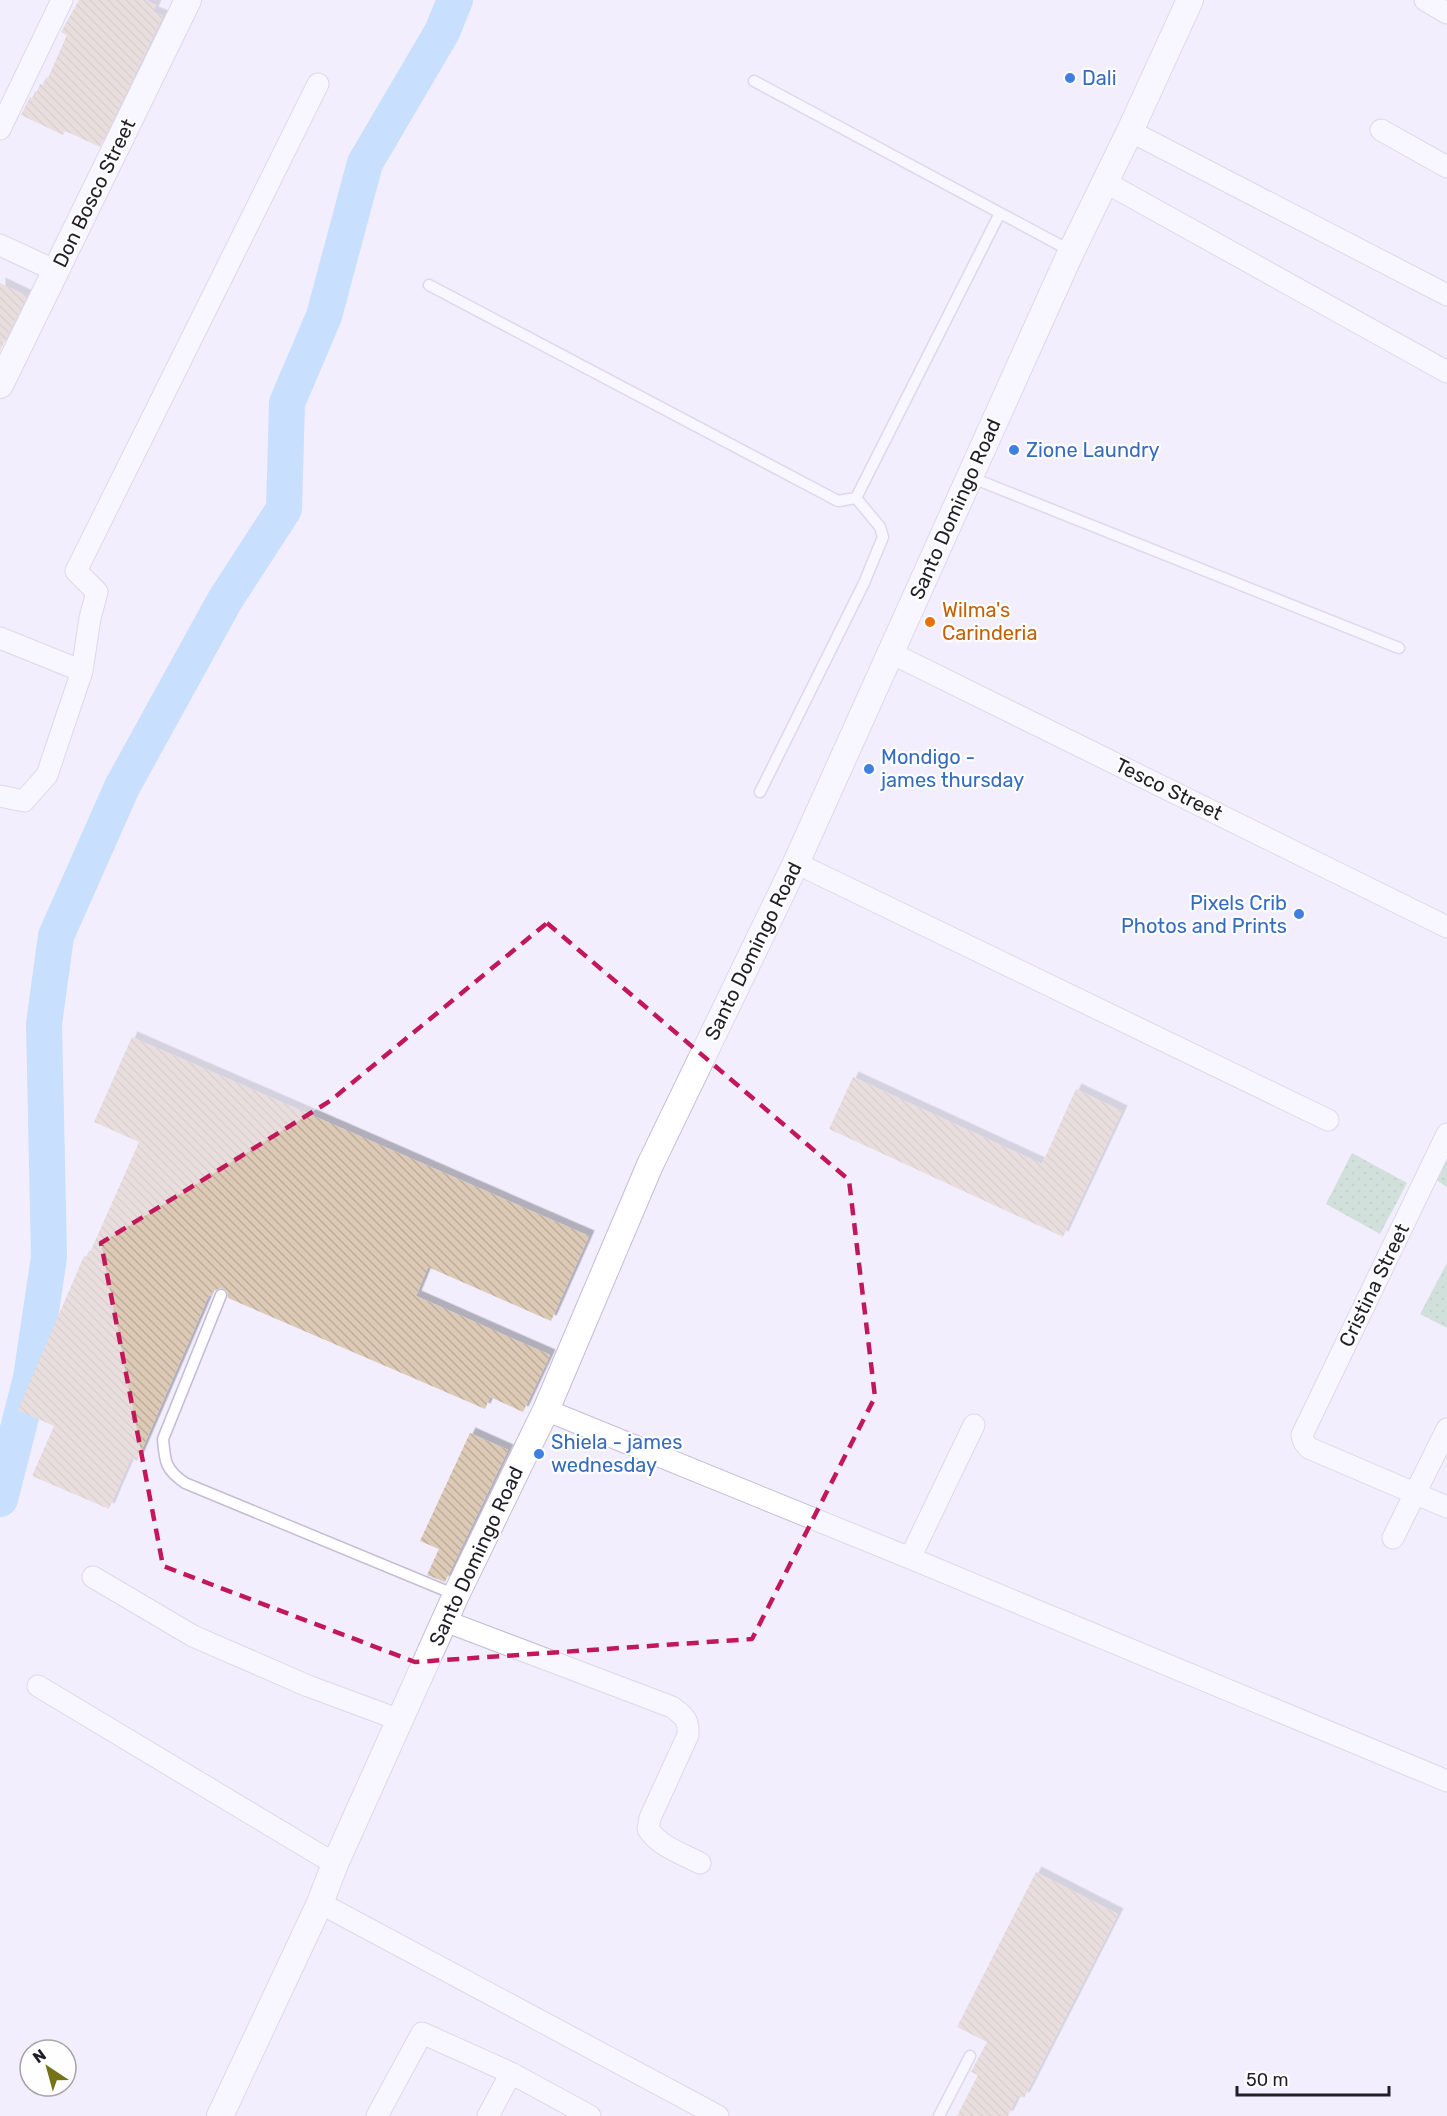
<svg xmlns="http://www.w3.org/2000/svg" width="1447" height="2116" font-family="Rubik,sans-serif">
  <style>
    .grass { fill: url(#grass-dots) }
    .lines { fill: none; stroke-linecap: round; stroke-linejoin: round }
    .river { stroke: #94ccfc; stroke-width: 36 }
    .building { fill: url(#building-back-hatch); filter: url(#shadow) }
    .service-casing { stroke: #c3bdd5; stroke-width: 13 }
    .minor-casing { stroke: #c3bdd5; stroke-width: 23 }
    .tertiary-casing { stroke: #c3bdd5; stroke-width: 28 }
    .service { stroke: #fff; stroke-width: 10 }
    .minor { stroke: #fff; stroke-width: 21 }
    .tertiary { stroke: #fff; stroke-width: 26 }
    .marked { fill: none; stroke: #c2185b; stroke-width: 4.5; stroke-dasharray: 12 8; stroke-linejoin: round }
    .shop-dot { fill: #3f7fe0; stroke: #fefefe; stroke-width: 2 }
    .food-dot { fill: #e8710a; stroke: #fefefe; stroke-width: 2 }
    .labels { text-anchor: middle; stroke-width: 4.5; stroke-linejoin: round; paint-order: stroke }
    .shop-label { font-size: 20px; fill: #366cbe; stroke: #fefefe; text-anchor: start }
    .street-label { font-size: 20px; fill: #211e27; stroke: #fefefe }
    .food-label { font-size: 20px; fill: #c56008; stroke: #fefefe; text-anchor: start }
  </style>
  <defs>
    <pattern id="grass-dots" width="8" height="8" patternUnits="userSpaceOnUse" patternTransform="scale(1.5)"><rect width="8" height="8" fill="#a8ceaf"/><path d="M2 2h.1M6 6h.1" fill="none" stroke="#90b097" stroke-width="1.8" stroke-linecap="round"/></pattern>
    <pattern id="building-back-hatch" width="6" height="6" patternUnits="userSpaceOnUse" patternTransform="scale(1.5)"><rect width="6" height="6" fill="#ddcab6"/><path d="M-1 5l2 2M0 0l6 6M5-1l2 2" fill="none" stroke="#bdad9c"/></pattern>
    <filter id="shadow"><feDropShadow dx="5.5" dy="-5.5" stdDeviation="0" flood-color="#0004"/></filter>
  </defs>
  <rect width="100%" height="100%" fill="#f2eefe"/>
  <path class="grass" d="M1352 1153 1407 1183 1380 1234 1326 1204Z
    M1447 1156V1187L1435 1179Z
    M1447 1263V1328L1420 1314Z"/>
  <g class="lines">
    <path class="river" d="M0 1499 31 1378 49 1257 44 1024 56 936 122 787 225 600 284 509 287 403 324 316 365 163 442 32 455 0"/>
  </g>
  <path class="building" d="M79 0H146L156 5 153 12 163 16 100 147 65 131 63 135 21 115 30 97 34 99 40 84 43 85 46 77 48 78 67 35 61 32Z
    M0 283 27 296 0 351Z
    M132 1037 589 1236 551 1321 428 1267 416 1296 550 1355 523 1412 490 1397 485 1409 228 1298 227 1291 221 1288 213 1291 211 1296 209 1295 137 1461 131 1458 109 1509 32 1476 54 1426 18 1410 84 1256 88 1257 139 1142 94 1122Z
    M853 1077 1042 1164 1076 1089 1122 1111 1063 1237 829 1129Z
    M470 1433 508 1450 445 1582 427 1575 439 1549 420 1541Z
    M1036 1872 1118 1914 1024 2098 1018 2095 1008 2116H957L978 2075 971 2072 987 2042 957 2027Z"/>
  <g class="lines">
    <defs>
      <path id="service" d="M754 81 1071 251
        M429 285 838 501 856 498 1000 213
        M970 477 1399 648
        M760 792 864 583 883 537 880 527 856 498
        M221 1295 163 1439C165 1462 165 1469 185 1483L456 1595
        M939 2116 970 2056"/>
      <path id="minor" d="M1425 0 1447 13
        M0 129 62 0
        M1381 130 1447 167
        M1130 131 1447 295
        M1105 182 1447 372
        M0 245 56 271
        M0 638 82 671
        M891 653 1447 927
        M0 796 24 801 47 775 82 671 90 618 97 592 76 571 318 84
        M796 863 1328 1120
        M1447 1134 1302 1435 1304 1442 1309 1448 1447 1507
        M546 1410 910 1558 1447 1781
        M1393 1538 1447 1429
        M910 1558 974 1425
        M93 1577 193 1636 308 1686 400 1720
        M445 1621 672 1707C684 1716 689 1719 688 1735L650 1818 648 1829C659 1846 682 1854 700 1863
        M38 1686 335 1864
        M320 1903 718 2116
        M377 2116 422 2033 511 2073 590 2116
        M488 2116 511 2073"/>
      <path id="tertiary" d="M0 385 188 0
        M220 2116 320 1903 335 1864 456 1595 546 1410 650 1165 796 863 1071 252 1130 131 1190 0"/>
    </defs>
    <use href="#service" class="service-casing"/>
    <use href="#minor" class="minor-casing"/>
    <use href="#tertiary" class="tertiary-casing"/>
    <use href="#service" class="service"/>
    <use href="#minor" class="minor"/>
    <use href="#tertiary" class="tertiary"/>
  </g>
  <path d="M0 0H1447V2116H0ZM547 923 849 1180 875 1397 752 1639 415 1662 163 1566 101 1243 330 1101Z" fill="#f2eefe" fill-opacity=".55" fill-rule="evenodd"/>
  <path class="marked" d="M547 923 849 1180 875 1397 752 1639 415 1662 163 1566 101 1243 330 1101Z"/>
  <g class="shop-dot">
    <circle cx="1070" cy="78" r="6"/>
    <circle cx="1014" cy="450" r="6"/>
    <circle cx="869" cy="769" r="6"/>
    <circle cx="1299" cy="914" r="6"/>
    <circle cx="539" cy="1454" r="6"/>
  </g>
  <circle class="food-dot" cx="930" cy="622" r="6"/>
  <g class="labels">
    <g class="shop-label">
      <text x="1082" y="85">Dali</text>
      <text x="1026" y="457">Zione Laundry</text>
      <text x="881" y="764">Mondigo -<tspan x="881" dy="23">james thursday</tspan></text>
      <text x="1287" y="910" text-anchor="end">Pixels Crib<tspan x="1287" dy="23">Photos and Prints</tspan></text>
      <text x="551" y="1449">Shiela - james<tspan x="551" dy="23">wednesday</tspan></text>
    </g>
    <g class="street-label">
      <text transform="translate(94 193) rotate(-64)" y="7">Don Bosco Street</text>
      <text transform="translate(955 509) rotate(-66)" y="7">Santo Domingo Road</text>
      <text transform="translate(1169 789) rotate(26)" y="7">Tesco Street</text>
      <text transform="translate(753 951) rotate(-64)" y="7">Santo Domingo Road</text>
      <text transform="translate(1374 1285) rotate(-64)" y="7">Cristina Street</text>
      <text transform="translate(476 1556) rotate(-65)" y="7">Santo Domingo Road</text>
    </g>
    <g class="food-label">
      <text x="942" y="617">Wilma's<tspan x="942" dy="23">Carinderia</tspan></text>
    </g>
  </g>
  <g transform="translate(48 2068) rotate(324)"><circle r="28" fill="#fefefe" stroke="#a6a4a8" stroke-width="1.5"/>
  <path d="M0-4.5L10 22L0 15L-10 22Z" fill="#747318"/>
  <text y="-9" font-size="16" font-weight="bold" text-anchor="middle" fill="#211e27">N</text>
  </g>
  <path d="M1237 2086v9h152v-9" fill="none" stroke="#211e27" stroke-width="3"/>
  <text x="1246" y="2086" font-size="18" fill="#211e27" stroke="#fefefe" stroke-width="4.5" paint-order="stroke">50 m</text>
</svg>
